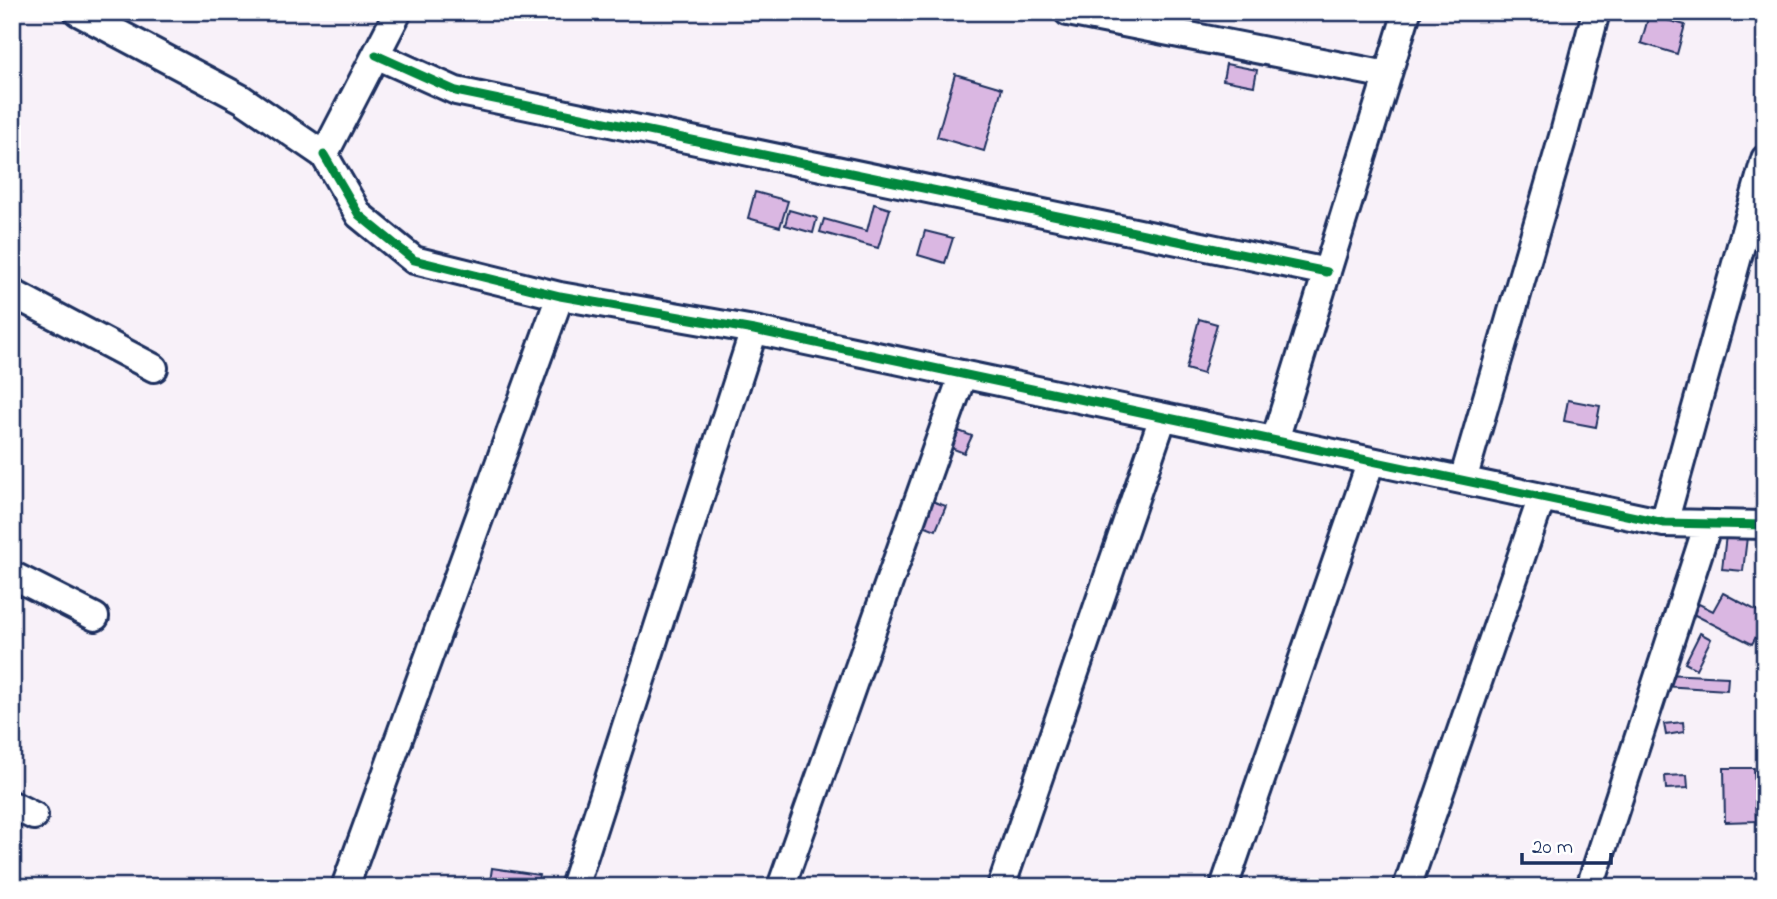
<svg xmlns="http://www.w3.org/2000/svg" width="1777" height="899" font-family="'Indie Flower',sans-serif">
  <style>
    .building { fill: #dab7e2; stroke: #1b2f5e; stroke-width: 2 }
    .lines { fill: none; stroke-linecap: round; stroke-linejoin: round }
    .street-casing { stroke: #1b2f5e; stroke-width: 32 }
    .street { stroke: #fff; stroke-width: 26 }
    .cycleway-casing { stroke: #fff; stroke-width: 13 }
    .cycleway { stroke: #00873e; stroke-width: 9 }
  </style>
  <rect width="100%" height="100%" fill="#f8f1f9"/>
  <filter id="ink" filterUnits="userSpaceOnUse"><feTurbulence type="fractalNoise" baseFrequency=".0143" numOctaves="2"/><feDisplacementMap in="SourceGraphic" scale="14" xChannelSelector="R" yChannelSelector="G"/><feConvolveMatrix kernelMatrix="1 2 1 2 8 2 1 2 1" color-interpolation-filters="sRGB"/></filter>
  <g filter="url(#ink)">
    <path class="building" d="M1664 12H1688L1686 19Z
      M1649 15 1685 25 1677 54 1641 43Z
      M1226 64 1257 70 1254 86 1223 80Z
      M955 74 1002 88 984 151 937 137Z
      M755 192 788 201 780 227 748 218Z
      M874 204 890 209 878 248 820 232 824 219 867 231Z
      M789 210 817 218 813 233 785 225Z
      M925 231 953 238 945 263 918 255Z
      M1199 319 1217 324 1203 374 1186 369Z
      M1568 400 1600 406 1596 427 1564 421Z
      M959 431 972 436 964 453 951 448Z
      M932 501 946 506 936 530 923 525Z
      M1726 535 1747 537 1743 571 1722 569Z
      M1723 593 1765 615V621L1752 644 1693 614 1699 604 1713 611Z
      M1700 633 1711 639 1696 669 1685 663Z
      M1665 674 1728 677 1727 690 1663 686Z
      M1683 722 1684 732 1666 735 1664 724Z
      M1724 768H1754L1756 821 1725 822Z
      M1687 775 1688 788 1666 789 1665 776Z
      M492 868 539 875 537 887H523L490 882Z"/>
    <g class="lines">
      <defs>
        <path id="street" d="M78 12 242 99 324 155 398 12
          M1068 12 1387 75
          M376 55 456 91 1327 272
          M324 155 359 215 414 260 560 296 754 330 1664 523 1765 525
          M12 293 154 368
          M1275 440 1407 12
          M1463 480 1564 133 1596 12
          M1664 523 1765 159
          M12 575 95 617
          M12 805 34 816
          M345 887 560 296
          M574 887 754 330
          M781 887 963 374
          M1001 887 1163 417
          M1224 887 1371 461
          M1407 887 1542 497
          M1590 887 1708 524"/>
      </defs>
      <use href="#street" class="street-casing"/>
      <use href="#street" class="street"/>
      <defs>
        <path id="cycleway" d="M376 55 456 91 1327 272
          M324 155 359 215 414 260 560 296 754 330 1664 523 1765 525"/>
      </defs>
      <use href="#cycleway" class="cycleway-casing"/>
      <use href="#cycleway" class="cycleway"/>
    </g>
  </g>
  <rect width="1777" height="899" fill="none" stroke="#fff" stroke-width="42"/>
  <rect x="21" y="21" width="1735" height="857" fill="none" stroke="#1b2f5e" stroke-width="2.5" filter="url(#ink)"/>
  <path d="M1522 853v10h89v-10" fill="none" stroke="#1b2f5e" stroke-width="3.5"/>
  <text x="1532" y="853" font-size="21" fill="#1b2f5e" stroke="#ffffff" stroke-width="5" paint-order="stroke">20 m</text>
</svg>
